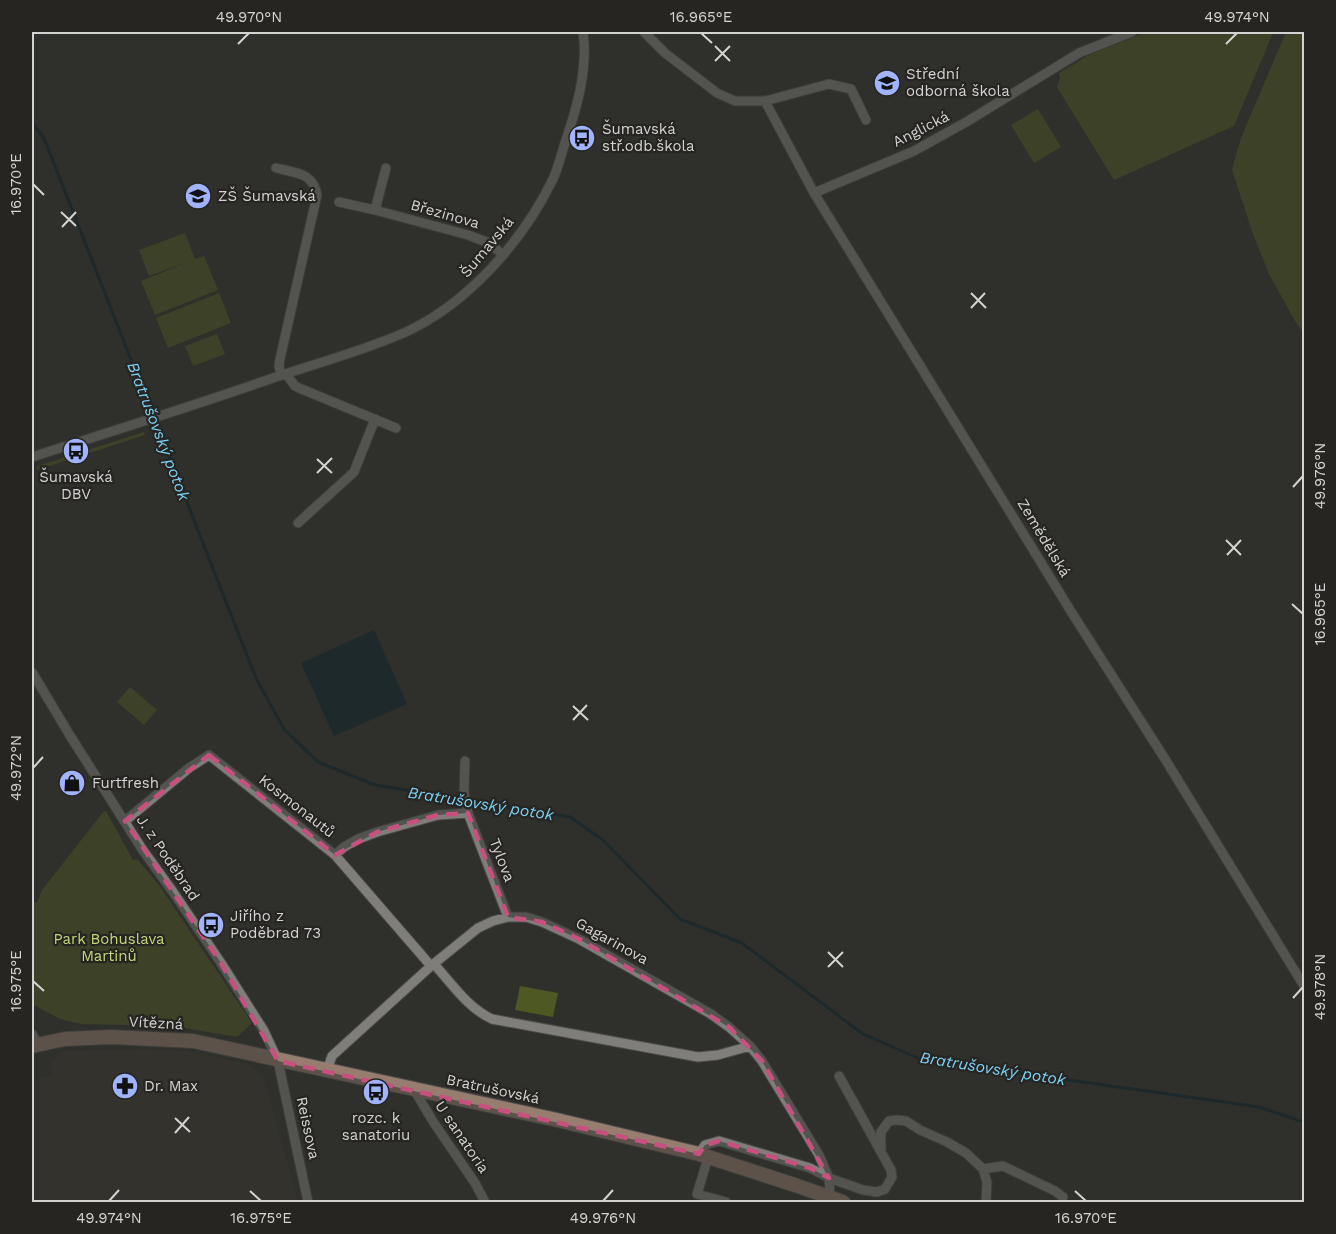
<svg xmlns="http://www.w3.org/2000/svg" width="1336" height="1234" font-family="'Work Sans',sans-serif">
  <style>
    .built { fill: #3a372e }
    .green { fill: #4d5822 }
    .water { fill: #0a232d }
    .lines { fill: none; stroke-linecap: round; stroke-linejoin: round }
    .stream { stroke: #0a232d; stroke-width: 3 }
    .minor-casing { stroke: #4d4c49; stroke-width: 11 }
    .secondary-casing { stroke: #4d4c49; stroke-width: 16 }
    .minor { stroke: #7f7e7a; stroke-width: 9 }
    .secondary { stroke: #967d70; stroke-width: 14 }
    .marked { fill: none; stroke: #c7507e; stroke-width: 4.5; stroke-dasharray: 12 8; stroke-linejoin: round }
    .ticks { fill: none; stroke: #d4d3d1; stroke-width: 2 }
    .labels { text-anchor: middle; stroke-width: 4.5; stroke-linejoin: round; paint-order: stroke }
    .poi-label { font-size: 15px; fill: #d4d3d1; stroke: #262522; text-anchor: start }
    .street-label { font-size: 15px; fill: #d4d3d1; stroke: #262522 }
    .park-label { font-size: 15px; fill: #c3d87b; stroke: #262522 }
    .water-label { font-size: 16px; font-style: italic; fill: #7cd2f5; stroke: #262522 }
    .neatline { fill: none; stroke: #d4d3d1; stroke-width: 2 }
    .ticks-label { font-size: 15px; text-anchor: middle; fill: #d4d3d1 }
  </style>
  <rect width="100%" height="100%" fill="#2f2f2b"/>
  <path class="built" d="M145 1049 187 1051 240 1062 249 1065 257 1071 264 1079 268 1093 298 1202H32V1080L53 1076 51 1064 57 1055 65 1051Z"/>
  <path class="green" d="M1147 32H1270L1272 35 1234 126 1114 180 1057 87 1060 78 1059 73 1091 54Z
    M1286 32H1304V334L1295 321 1269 274 1253 234 1232 170 1236 154 1243 133Z
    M1038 109 1061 147 1034 163 1011 125Z
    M185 233 195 259 204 256 218 290 155 315 141 281 190 261 149 276 139 250Z
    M219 293 231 323 168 348 156 318Z
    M217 334 225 354 193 366 185 346Z
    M144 432 145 435 37 470V466Z
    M130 687 157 710 144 725 117 702Z
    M104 811H106L133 860 137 859 159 885 252 1023 237 1037 172 1026 82 1024 60 1019 34 1005 32 1002V902L37 903 42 890Z
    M520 986 558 993 553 1017 515 1010Z"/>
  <path class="water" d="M374 630 407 704 334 736 301 663Z"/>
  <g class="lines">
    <path class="stream" d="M32 123 44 138 250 663 258 682 284 729 318 762 375 785 570 817 603 840 680 919 742 943 863 1034 920 1059 1259 1107 1304 1122"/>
    <defs>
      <path id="minor" d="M644 32 665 53 717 93 735 101H765L814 193 1072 613 1165 759 1304 986
        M765 101 829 84 851 89 866 120
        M276 168C295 173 313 172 317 195L280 359 279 366 281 375
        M814 193 914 151 968 121 1079 53 1132 32
        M339 202 375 210 468 235 489 243 503 255
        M375 210 386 168
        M286 374 295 386 299 388 396 428
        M32 457C112 431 193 406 273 378 317 363 363 351 406 332 468 303 522 242 552 181 558 169 561 155 565 143 574 116 583 87 584 59 585 50 584 40 583 32
        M298 523 354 472 375 419
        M32 672 69 734 142 849 173 892 221 963 264 1031 278 1061 308 1202
        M465 761 464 793 468 813
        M125 821 189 768 209 755 335 855 431 966
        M335 855 344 847 358 839 377 832 438 815 468 813 508 917
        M434 964C452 984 468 1008 492 1019L698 1057 718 1055 750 1046
        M32 1034 38 1044
        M327 1070 332 1056 431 966 478 928 493 921 508 917H526L542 922 579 939 711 1014 729 1027 750 1046 762 1061 819 1155 829 1178 830 1197
        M413 1088 434 1123 475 1183 485 1202
        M881 1150V1132L889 1121 897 1120 906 1121 920 1130 947 1142 966 1153 983 1169 987 1182 986 1202
        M699 1154 705 1145 719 1141 810 1168 829 1178 863 1190 877 1192 885 1189 892 1177 891 1170 839 1076
        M708 1158 697 1194 726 1202
        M983 1169 1003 1166 1055 1191 1063 1197"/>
      <path id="secondary" d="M32 1046 65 1039 111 1037 193 1041 557 1120 699 1154 795 1185 843 1202"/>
    </defs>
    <use href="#minor" class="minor-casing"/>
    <use href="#secondary" class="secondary-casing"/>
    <use href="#minor" class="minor"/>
    <use href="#secondary" class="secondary"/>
  </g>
  <path d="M0 0H1336V1234H0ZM209 755 335 855 377 832 438 815 468 813 508 917 542 922 579 939 729 1027 762 1061 829 1178 810 1168 719 1141 705 1145 699 1154 278 1061 221 963 125 821Z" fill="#2f2f2b" fill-opacity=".55" fill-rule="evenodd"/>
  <path class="marked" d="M209 755 335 855 377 832 438 815 468 813 508 917 542 922 579 939 729 1027 762 1061 829 1178 810 1168 719 1141 705 1145 699 1154 278 1061 221 963 125 821Z"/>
  <path class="ticks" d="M701 33 712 43M238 44 249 33M1226 44 1237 33M715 46 730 61M715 61 730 46M33 184 44 195M61 212 76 226M62 227 76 212M971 293 986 308M971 308 985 293M317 459 332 473M317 473 332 458M1293 487 1303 476M1226 540 1241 555M1227 555 1241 540M1292 604 1303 614M573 706 588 720M573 720 587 705M33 768 43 757M828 952 843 967M828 967 843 952M33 981 44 991M1293 998 1303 987M175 1118 190 1132M175 1133 189 1117M250 1191 261 1201M1075 1191 1086 1201M109 1201 119 1190M603 1201 613 1190"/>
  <defs>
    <symbol id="university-disc" viewBox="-11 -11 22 22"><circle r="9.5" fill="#a1b3fd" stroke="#262522"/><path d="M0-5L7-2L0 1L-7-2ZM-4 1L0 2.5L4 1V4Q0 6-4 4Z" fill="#111"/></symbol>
    <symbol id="bus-disc" viewBox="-11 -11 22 22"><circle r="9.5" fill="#a1b3fd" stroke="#262522"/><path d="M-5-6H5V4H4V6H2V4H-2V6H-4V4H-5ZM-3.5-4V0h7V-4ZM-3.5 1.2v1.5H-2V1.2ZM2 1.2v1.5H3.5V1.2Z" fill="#111"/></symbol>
    <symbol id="school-disc" viewBox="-11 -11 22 22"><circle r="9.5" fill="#a1b3fd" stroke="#262522"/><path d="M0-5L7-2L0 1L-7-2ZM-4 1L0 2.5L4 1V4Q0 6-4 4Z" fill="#111"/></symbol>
    <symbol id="shop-disc" viewBox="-11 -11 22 22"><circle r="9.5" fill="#a1b3fd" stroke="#262522"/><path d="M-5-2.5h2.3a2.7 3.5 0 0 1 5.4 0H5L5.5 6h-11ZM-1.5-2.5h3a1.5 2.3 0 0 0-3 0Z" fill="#111"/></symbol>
    <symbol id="pharmacy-disc" viewBox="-11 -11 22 22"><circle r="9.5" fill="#a1b3fd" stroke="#262522"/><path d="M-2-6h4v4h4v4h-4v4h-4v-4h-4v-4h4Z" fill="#111"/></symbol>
  </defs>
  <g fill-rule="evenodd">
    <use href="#university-disc" x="872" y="68" width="30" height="30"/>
    <use href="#bus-disc" x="567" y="123" width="30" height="30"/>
    <use href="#school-disc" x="183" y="181" width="30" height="30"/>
    <use href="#bus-disc" x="61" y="436" width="30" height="30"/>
    <use href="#shop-disc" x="57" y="768" width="30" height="30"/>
    <use href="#bus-disc" x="196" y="910" width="30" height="30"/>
    <use href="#pharmacy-disc" x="110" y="1071" width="30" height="30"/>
    <use href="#bus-disc" x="361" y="1077" width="30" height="30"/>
  </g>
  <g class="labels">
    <g class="poi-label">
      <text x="906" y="79">Střední<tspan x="906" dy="17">odborná škola</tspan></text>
      <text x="602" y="134">Šumavská<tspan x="602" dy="17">stř.odb.škola</tspan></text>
      <text x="218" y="201">ZŠ Šumavská</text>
      <text x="76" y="482" text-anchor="middle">Šumavská<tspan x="76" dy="17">DBV</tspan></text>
      <text x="92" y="788">Furtfresh</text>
      <text x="230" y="921">Jiřího z<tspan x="230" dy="17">Poděbrad 73</tspan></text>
      <text x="144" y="1091">Dr. Max</text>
      <text x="376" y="1123" text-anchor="middle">rozc. k<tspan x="376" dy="17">sanatoriu</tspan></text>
    </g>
    <g class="street-label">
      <text transform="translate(921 129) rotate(-27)" y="5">Anglická</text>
      <text transform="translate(445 214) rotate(16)" y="5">Březinova</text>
      <text transform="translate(487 247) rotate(-50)" y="5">Šumavská</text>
      <text transform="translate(1044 538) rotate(59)" y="5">Zemědělská</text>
      <text transform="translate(297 806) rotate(38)" y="5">Kosmonautů</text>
      <text transform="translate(168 858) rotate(56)" y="5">J. z Poděbrad</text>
      <text transform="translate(502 860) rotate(69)" y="5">Tylova</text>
      <text transform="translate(612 941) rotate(29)" y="5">Gagarinova</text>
      <text transform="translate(156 1023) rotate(3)" y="5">Vítězná</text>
      <text transform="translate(493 1089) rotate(12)" y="5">Bratrušovská</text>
      <text transform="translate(308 1128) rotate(78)" y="5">Reissova</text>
      <text transform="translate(462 1137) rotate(56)" y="5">U sanatoria</text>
    </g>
    <g class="park-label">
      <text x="109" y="944">Park Bohuslava<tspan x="109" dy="17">Martinů</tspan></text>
    </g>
    <g class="water-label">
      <text transform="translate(159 431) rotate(69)" y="6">Bratrušovský potok</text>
      <text transform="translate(481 803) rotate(9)" y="6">Bratrušovský potok</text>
      <text transform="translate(993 1068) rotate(9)" y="6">Bratrušovský potok</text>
    </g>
  </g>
  <rect width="1336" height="1234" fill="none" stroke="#262522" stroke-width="66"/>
  <rect x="33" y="33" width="1270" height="1168" class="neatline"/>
  <g class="ticks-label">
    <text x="249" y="22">49.970°N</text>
    <text x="701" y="22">16.965°E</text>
    <text x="1237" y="22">49.974°N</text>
    <text transform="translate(16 184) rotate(-90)" y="5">16.970°E</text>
    <text transform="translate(1320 476) rotate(-90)" y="5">49.976°N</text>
    <text transform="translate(1320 614) rotate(-90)" y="5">16.965°E</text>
    <text transform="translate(16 768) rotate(-90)" y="5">49.972°N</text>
    <text transform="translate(16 981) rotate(-90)" y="5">16.975°E</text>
    <text transform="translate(1320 987) rotate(-90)" y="5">49.978°N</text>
    <text x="109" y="1223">49.974°N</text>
    <text x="261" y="1223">16.975°E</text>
    <text x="603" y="1223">49.976°N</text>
    <text x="1086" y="1223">16.970°E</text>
  </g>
</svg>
